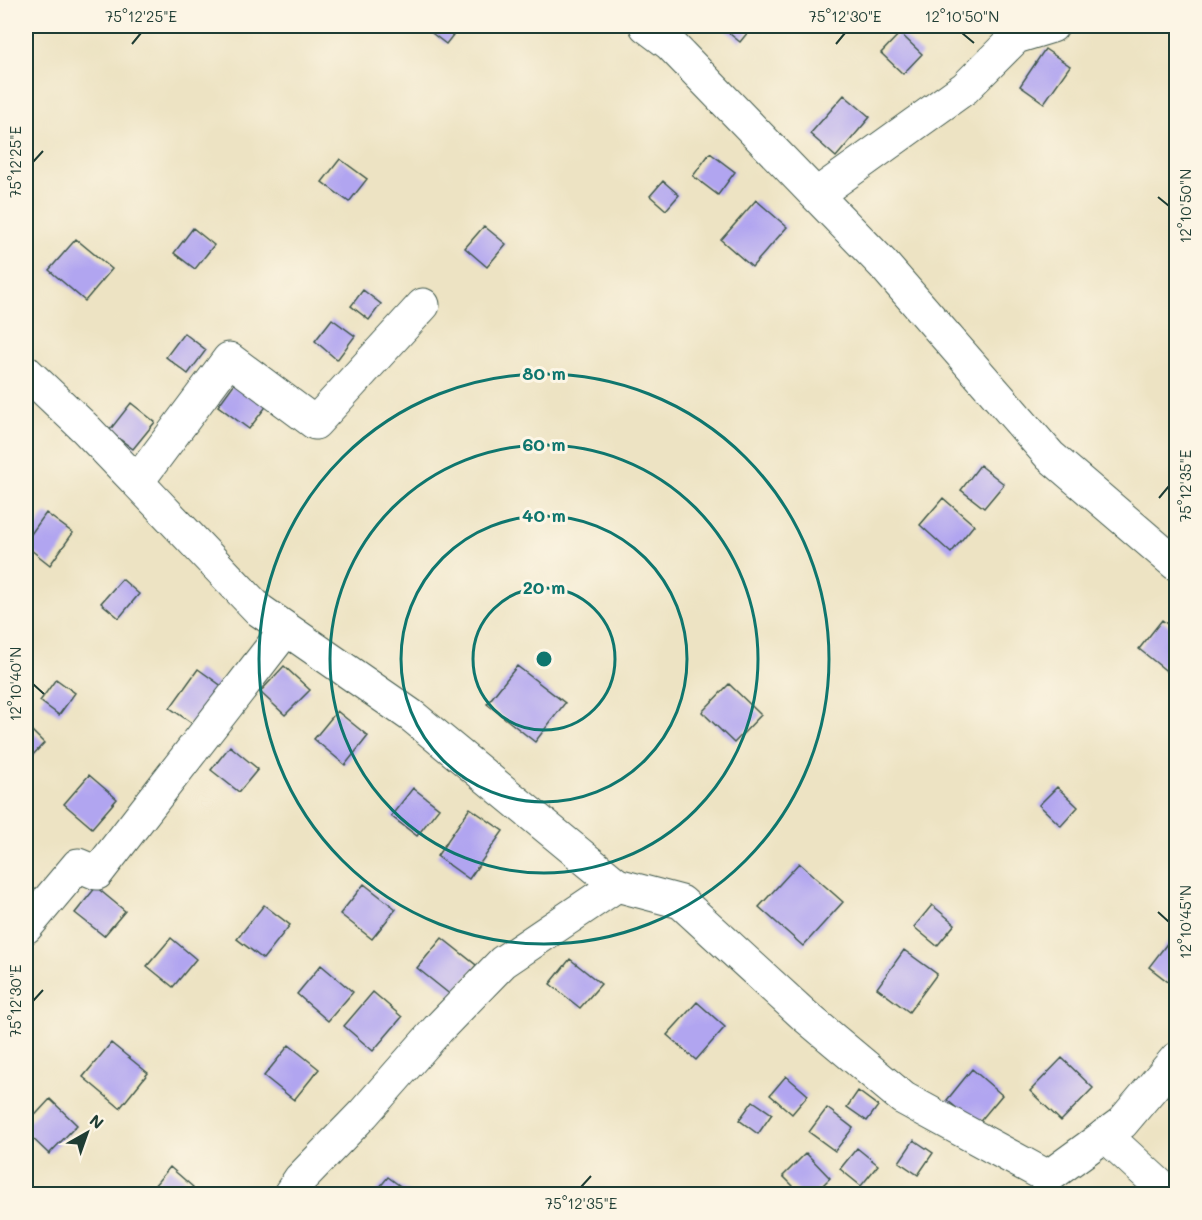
<svg xmlns="http://www.w3.org/2000/svg" width="1202" height="1220" font-family="Mali,sans-serif">
  <style>
    .building { fill: #b1a5f0 }
    .lines { fill: none; stroke-linecap: round; stroke-linejoin: round }
    .minor-casing { stroke: #3e5649; stroke-width: 35 }
    .major-casing { stroke: #3e5649; stroke-width: 35 }
    .minor { stroke: #fff; stroke-width: 33 }
    .major { stroke: #fff; stroke-width: 33 }
    .ticks { fill: none; stroke: #1f3d34; stroke-width: 2 }
    .ring { fill: none; stroke: #0f766e; stroke-width: 3 }
    .centre { fill: #0f766e; stroke: #fcf5e5; stroke-width: 3 }
    .ring-label { font-size: 18px; text-anchor: middle; font-weight: bold; fill: #0f766e; stroke: #fcf5e5; stroke-width: 6; stroke-linejoin: round; paint-order: stroke }
    .neatline { fill: none; stroke: #1f3d34; stroke-width: 2 }
    .ticks-label { font-size: 15px; text-anchor: middle; fill: #1f3d34 }
  </style>
  <rect width="100%" height="100%" fill="#fcf5e5"/>
  <filter id="ink" filterUnits="userSpaceOnUse"><feTurbulence type="fractalNoise" baseFrequency=".0167" numOctaves="2"/><feDisplacementMap in="SourceGraphic" scale="12" xChannelSelector="R" yChannelSelector="G"/><feConvolveMatrix kernelMatrix="1 2 1 2 8 2 1 2 1" color-interpolation-filters="sRGB"/></filter>
  <filter id="wash" filterUnits="userSpaceOnUse"><feTurbulence type="fractalNoise" baseFrequency=".008" numOctaves="4" result="noise"/><feDisplacementMap in="SourceGraphic" scale="24" xChannelSelector="R" yChannelSelector="G"/><feGaussianBlur stdDeviation="1.35" result="paint"/><feColorMatrix in="noise" values="0 0 0 0 0 0 0 0 0 0 0 0 0 0 0 0 0 1.4 0 .05"/><feComposite in="paint" operator="in"/></filter>
  <g filter="url(#wash)">
    <rect width="100%" height="100%" fill="#ede3c3"/>
    <g id="blocks">
      <path class="building" d="M425 26H460L446 44 424 27Z
        M720 26H753L740 42Z
        M900 33 922 54 903 74 881 53Z
        M1045 49 1070 66 1044 103 1020 86Z
        M844 95 870 117 836 157 810 134Z
        M710 153 735 172 718 195 693 176Z
        M340 159 367 179 349 202 322 182Z
        M663 181 679 195 666 210 650 196Z
        M756 200 787 227 752 267 721 240Z
        M484 226 506 244 487 267 465 248Z
        M193 228 214 245 195 269 174 253Z
        M76 239 112 269 85 301 49 270Z
        M363 290 381 304 369 320 351 306Z
        M332 319 355 336 337 360 315 341Z
        M184 333 206 350 188 374 166 357Z
        M237 380 268 404 249 429 218 406Z
        M131 403 155 422 133 449 109 431Z
        M980 465 1004 484 984 508 961 490Z
        M943 498 974 525 951 553 920 525Z
        M46 513 73 533 50 565 26 546V541Z
        M122 579 139 594 119 618 101 603Z
        M1162 620 1176 631V674L1174 677 1139 649Z
        M284 666 310 690 285 715 260 692Z
        M517 666 565 703 535 742 487 704Z
        M198 669 223 687 196 726 170 708Z
        M56 679 75 693 59 715 40 701Z
        M729 684 761 715 734 743 702 712Z
        M337 711 368 736 345 765 314 739Z
        M26 725 44 743 31 757 26 752Z
        M230 746 258 769 239 792 211 770Z
        M89 775 117 799 92 828 64 804Z
        M1057 787 1078 807 1061 826 1039 805Z
        M413 788 439 808 417 836 391 816Z
        M470 808 503 831 469 879 437 856Z
        M799 863 843 902 803 946 759 907Z
        M364 884 396 909 372 939 340 914Z
        M96 887 125 911 104 936 75 913Z
        M264 905 290 925 263 959 237 939Z
        M932 905 955 924 937 946 914 927Z
        M1176 932V988L1149 967Z
        M171 938 196 959 173 987 147 966Z
        M442 938 476 965 452 996 417 968Z
        M904 950 937 974 909 1012 877 988Z
        M570 959 601 984 580 1008 550 984Z
        M321 965 353 992 328 1021 297 994Z
        M373 992 402 1017 373 1051 344 1026Z
        M697 1002 725 1027 696 1060 667 1035Z
        M111 1043 148 1073 120 1108 83 1077Z
        M289 1045 319 1069 294 1100 264 1076Z
        M1062 1058 1093 1088 1061 1121 1030 1091Z
        M972 1069 1002 1095 977 1125 947 1100Z
        M786 1076 808 1095 792 1114 770 1095Z
        M858 1091 878 1106 867 1121 847 1107Z
        M50 1099 77 1125 49 1154 26 1132V1125Z
        M753 1101 772 1114 758 1134 739 1120Z
        M827 1108 853 1128 835 1151 809 1132Z
        M914 1140 933 1153 918 1175 899 1162Z
        M857 1148 878 1165 861 1186 840 1169Z
        M806 1153 830 1178 814 1194H801L783 1176Z
        M170 1167 193 1187 187 1194H150L148 1193Z
        M388 1177 411 1194H374Z"/>
    </g>
  </g>
  <g filter="url(#ink)">
    <use href="#blocks" fill-opacity="0" stroke="#3e5649" stroke-width="1.5"/>
    <g class="lines">
      <defs>
        <path id="minor" d="M646 26 670 44 816 195 965 88 1016 37 1052 26
          M816 195 883 264 1050 456 1176 564
          M423 305 315 423 229 359 137 482 259 610 412 716 617 885
          M26 372 86 429 137 482
          M26 927 78 865 97 873 286 629
          M1105 1135 1169 1194"/>
        <path id="major" d="M290 1194 300 1179 363 1114 438 1029 503 962 617 885 681 902 804 1015 903 1098 1048 1177 1122 1123 1176 1059"/>
      </defs>
      <use href="#minor" class="minor-casing"/>
      <use href="#major" class="major-casing"/>
      <use href="#minor" class="minor"/>
      <use href="#major" class="major"/>
    </g>
  </g>
  <path class="ticks" d="M962 33 974 43M132 44 141 33M836 44 845 33M33 162 43 151M1158 197 1169 206M1159 498 1169 486M33 684 44 694M1158 912 1169 922M33 1001 43 990M581 1187 591 1176"/>
  <g class="ring">
    <circle cx="544" cy="659" r="71"/>
    <circle cx="544" cy="659" r="143"/>
    <circle cx="544" cy="659" r="214"/>
    <circle cx="544" cy="659" r="285"/>
  </g>
  <circle cx="544" cy="659" r="9" class="centre"/>
  <g class="ring-label">
    <text x="544" y="380">80 m</text>
    <text x="544" y="451">60 m</text>
    <text x="544" y="522">40 m</text>
    <text x="544" y="594">20 m</text>
  </g>
  <rect width="1202" height="1220" fill="none" stroke="#fcf5e5" stroke-width="66"/>
  <g transform="translate(87 1133) rotate(40)" stroke="#fcf5e5" stroke-width="4.5" paint-order="stroke">
  <path d="M0-4.5L10 22L0 15L-10 22Z" fill="#1f3d34"/>
  <text y="-9" font-size="16" font-weight="bold" text-anchor="middle" fill="#1f3d34">N</text>
  </g>
  <rect x="33" y="33" width="1136" height="1154" class="neatline"/>
  <g class="ticks-label">
    <text x="141" y="22">75°12'25"E</text>
    <text x="845" y="22">75°12'30"E</text>
    <text x="962" y="22">12°10'50"N</text>
    <text transform="translate(16 162) rotate(-90)" y="5">75°12'25"E</text>
    <text transform="translate(1186 206) rotate(-90)" y="5">12°10'50"N</text>
    <text transform="translate(1186 486) rotate(-90)" y="5">75°12'35"E</text>
    <text transform="translate(16 684) rotate(-90)" y="5">12°10'40"N</text>
    <text transform="translate(1186 922) rotate(-90)" y="5">12°10'45"N</text>
    <text transform="translate(16 1001) rotate(-90)" y="5">75°12'30"E</text>
    <text x="581" y="1209">75°12'35"E</text>
  </g>
</svg>
